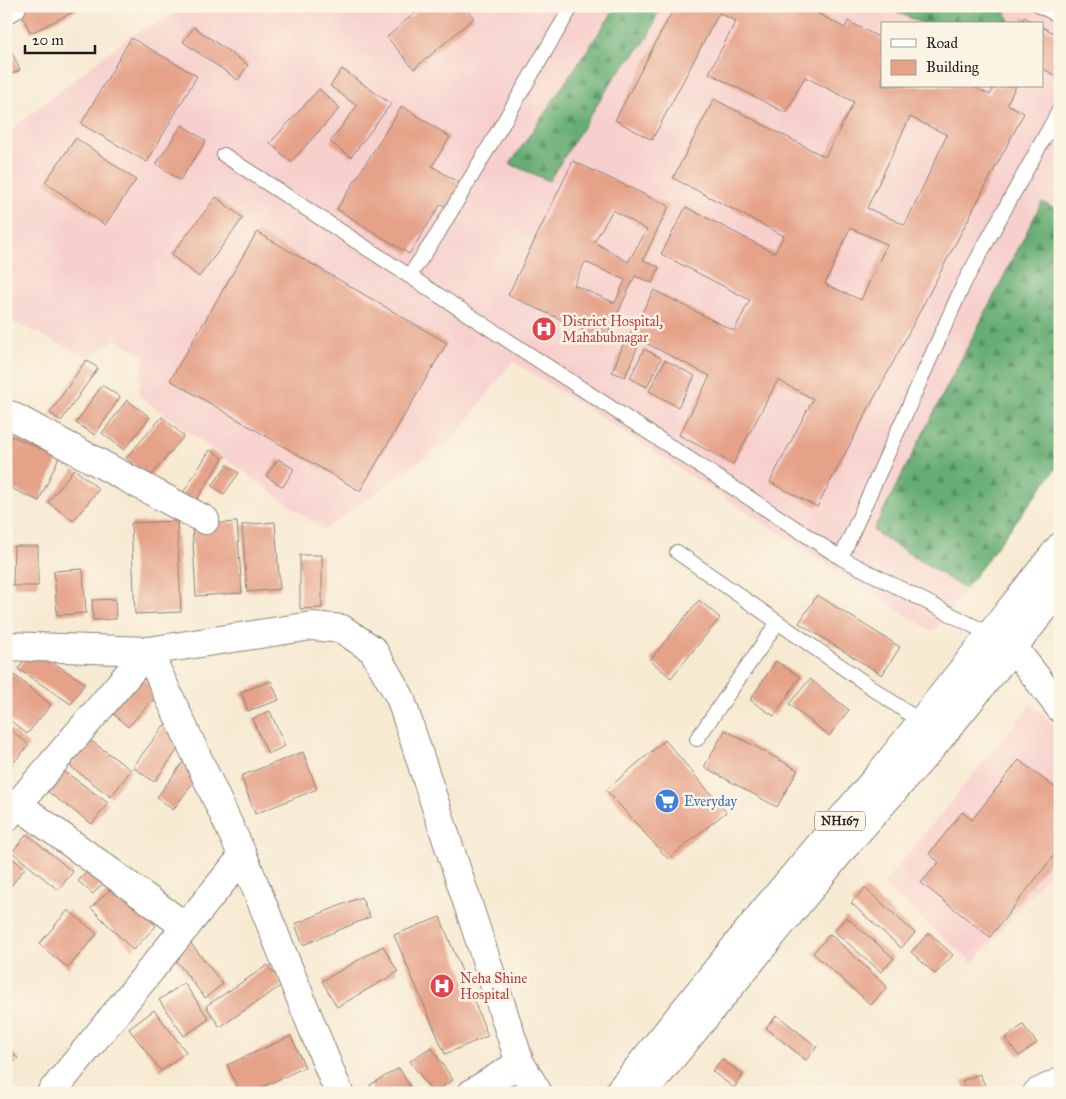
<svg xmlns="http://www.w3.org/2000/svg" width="1066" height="1099" font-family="'IM FELL Great Primer',serif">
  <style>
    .built { fill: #f7d0cd; fill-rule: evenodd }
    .forest { fill: url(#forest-firs); stroke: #416448 }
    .building { fill: #e5a289; fill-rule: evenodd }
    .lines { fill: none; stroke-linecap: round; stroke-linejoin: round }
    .service-casing { stroke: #8a8378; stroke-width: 16 }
    .minor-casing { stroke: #8a8378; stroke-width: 30 }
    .tertiary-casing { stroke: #8a8378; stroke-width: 30 }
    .trunk-casing { stroke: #8a8378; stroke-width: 30 }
    .service { stroke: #fff; stroke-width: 14 }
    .minor { stroke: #fff; stroke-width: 28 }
    .tertiary { stroke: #fff; stroke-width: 28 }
    .trunk { stroke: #fff; stroke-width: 28 }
    .labels { text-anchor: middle; stroke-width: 5; stroke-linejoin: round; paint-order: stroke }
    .shield { fill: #fcf5e5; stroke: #5f5d58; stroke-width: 1 }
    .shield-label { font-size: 12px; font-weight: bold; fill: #1c1c1c }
    .health-label { font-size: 14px; fill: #be3a42; stroke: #fcf5e5; text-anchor: start }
    .shop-label { font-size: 14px; fill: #366cbe; stroke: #fcf5e5; text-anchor: start }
  </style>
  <defs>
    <pattern id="forest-firs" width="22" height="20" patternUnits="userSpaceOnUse" patternTransform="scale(1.25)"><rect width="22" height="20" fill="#66ad74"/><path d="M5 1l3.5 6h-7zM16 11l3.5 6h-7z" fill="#538c5e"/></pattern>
  </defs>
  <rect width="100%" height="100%" fill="#fcf5e5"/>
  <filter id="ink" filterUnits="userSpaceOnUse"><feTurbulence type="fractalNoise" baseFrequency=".02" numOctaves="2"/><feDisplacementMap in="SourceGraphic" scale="10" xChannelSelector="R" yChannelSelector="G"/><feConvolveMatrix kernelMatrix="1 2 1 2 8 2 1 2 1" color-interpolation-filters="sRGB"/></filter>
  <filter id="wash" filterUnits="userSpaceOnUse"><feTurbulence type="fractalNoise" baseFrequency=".0096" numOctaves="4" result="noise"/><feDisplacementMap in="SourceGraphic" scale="20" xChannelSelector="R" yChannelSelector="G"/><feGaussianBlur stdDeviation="1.12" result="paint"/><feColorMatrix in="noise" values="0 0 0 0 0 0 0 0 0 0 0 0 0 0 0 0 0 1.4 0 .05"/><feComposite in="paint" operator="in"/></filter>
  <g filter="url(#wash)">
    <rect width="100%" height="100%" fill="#f7ead3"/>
    <path class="built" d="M191 6H1060V463L933 632 513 361 456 435 324 530 138 395 145 355 115 339 88 357 6 319V134L128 37ZM882 24H1042V86H882Z
      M1031 704 1060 731V860L973 963 883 885Z"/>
    <path class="forest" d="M617 6H661L647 39 614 78 549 181 510 164Z
      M883 6H1002L1010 21 1009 24H924Z
      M1042 202 1060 211V463L965 589 873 531Z"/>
    <g id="blocks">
      <path class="building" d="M17 6H85L31 33Z
        M423 6H463L474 18 414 69 387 37Z
        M675 6H804L845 28 848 21 882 39V86H972L990 95 994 86H1016L1007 104 1024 113 817 507 770 482 813 399 778 380 733 464 679 435 710 376 630 335 654 290 734 331 750 300 661 254 686 207 774 253 784 236 673 178 714 99 825 157 854 102 805 77 786 113 709 73 736 21 719 13 652 140 615 120ZM910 117 947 135 905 225 867 208ZM850 228 887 244 861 300 825 284Z
        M1024 17 1037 24H1020Z
        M194 27 248 65 238 80 183 42Z
        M1042 27 1060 36 1058 77 1042 68Z
        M131 38 197 76 147 162 81 124Z
        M10 48 20 70 6 77V50Z
        M342 69 391 104 351 157 330 142 357 106 330 86Z
        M319 89 340 108 291 162 270 143Z
        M402 106 450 137 432 166 462 185 448 208 441 204 409 254 337 209Z
        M182 125 206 141 180 180 156 164Z
        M76 138 136 180 105 225 45 182Z
        M573 161 669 206 643 260 659 267 652 283 635 276 605 340 508 295ZM613 210 647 230 628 262 594 242ZM585 262 625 280 615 303 574 285Z
        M216 197 243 218 199 277 171 255Z
        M6 223 13 227 6 240Z
        M257 232 447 343 360 491 170 380Z
        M625 340 638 346 625 377 612 372Z
        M644 349 661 358 647 387 630 378Z
        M86 360 98 368 61 421 50 413Z
        M665 360 695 376 678 407 649 391Z
        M102 385 120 397 95 435 76 423Z
        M127 400 150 417 124 450 102 433Z
        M162 417 184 436 149 478 126 458Z
        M12 436 59 457 39 501 6 486V448Z
        M210 450 223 458 194 504 181 496Z
        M278 459 294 469 283 487 266 476Z
        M227 465 239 473 224 494 212 486Z
        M74 469 99 489 73 521 48 502Z
        M177 521 181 612 135 614 131 523Z
        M237 522 242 593 196 596 192 525Z
        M275 522 280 589 247 592 242 525Z
        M14 546H38V586H13Z
        M300 555H322V608L300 609Z
        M83 569 86 613 57 615 54 571Z
        M817 595 900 647 882 675 799 623Z
        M115 599 116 619 93 620 92 600Z
        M699 600 720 618 671 678 650 660Z
        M32 649 85 683 71 704 18 669Z
        M776 661 800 677 774 716 750 700Z
        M6 668 51 705 27 734 6 717Z
        M139 675 159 693 128 727 108 709Z
        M810 679 849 710 829 736 789 704Z
        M271 681 279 700 248 711 241 692Z
        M270 711 285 746 268 754 252 719Z
        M164 725 185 740 154 782 133 767Z
        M6 726 29 745 6 771Z
        M725 730 798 770 777 807 704 767Z
        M90 740 131 770 111 797 70 766Z
        M665 740 726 812 668 859 606 790Z
        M303 752 317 789 255 814 241 776Z
        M1019 760 1060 792V848L990 937 921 883 939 862 929 854 962 812 972 820Z
        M184 761 200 773 173 810 157 797Z
        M64 771 108 803 92 824 48 792Z
        M27 834 73 872 58 890 12 852Z
        M6 854 25 868 6 892Z
        M92 867 106 880 93 894 78 881Z
        M115 885 156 926 133 950 91 908Z
        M865 888 915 933 901 948 851 903Z
        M361 897 370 917 303 945 295 924Z
        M68 910 97 934 68 968 39 944Z
        M440 917 488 1036 445 1054 394 935Z
        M846 917 894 958 881 972 834 931Z
        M929 933 953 955 935 974 911 952Z
        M830 934 887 987 871 1005 813 953Z
        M189 941 223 984 205 998 171 954Z
        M383 946 398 972 337 1007 322 981Z
        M268 965 282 985 220 1027 206 1006Z
        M184 983 209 1019 184 1036 159 1000Z
        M154 1010 186 1052 161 1071 129 1029Z
        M777 1015 817 1047 806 1060 766 1028Z
        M1023 1025 1037 1043 1019 1056 1005 1038Z
        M291 1036 305 1067 250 1093H240L227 1065Z
        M431 1047 453 1080 433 1093 410 1061Z
        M6 1048 18 1058 6 1071Z
        M722 1059 743 1075 734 1088 712 1071Z
        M399 1068 414 1093H374L370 1085Z
        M980 1074 988 1093H967L962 1081Z
        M502 1084 510 1093H492Z"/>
    </g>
  </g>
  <g filter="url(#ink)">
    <use href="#blocks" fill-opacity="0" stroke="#8a8378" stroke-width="1"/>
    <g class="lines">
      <defs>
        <path id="service" d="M1040 6 1060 16
          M224 155 841 558 991 635
          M410 275 437 235 572 6
          M677 552 921 722
          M841 558 964 283 1060 109
          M697 739 778 622"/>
        <path id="minor" d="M6 9 12 6
          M10 415 205 520
          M6 646 148 651 6 818
          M1013 647 1060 708
          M17 804 186 927
          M243 856 339 1093
          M51 1093 243 856 148 651 312 626 342 629 373 650 400 697 520 1063
          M472 1093 520 1063 538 1093
          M1037 1093 1060 1082"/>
        <path id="tertiary" d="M53 1090 56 1093"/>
        <path id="trunk" d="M618 1093 764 911 879 775 1060 547
          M643 1093 845 846 938 740 1060 589"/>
      </defs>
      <use href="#service" class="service-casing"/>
      <use href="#minor" class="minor-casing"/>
      <use href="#tertiary" class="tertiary-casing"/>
      <use href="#trunk" class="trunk-casing"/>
      <use href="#service" class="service"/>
      <use href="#minor" class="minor"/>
      <use href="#tertiary" class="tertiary"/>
      <use href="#trunk" class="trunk"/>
    </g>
  </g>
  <defs>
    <symbol id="hospital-disc" viewBox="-11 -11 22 22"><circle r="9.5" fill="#e0444e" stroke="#fcf5e5"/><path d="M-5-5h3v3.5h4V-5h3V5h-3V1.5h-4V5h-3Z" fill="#fff"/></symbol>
    <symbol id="supermarket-disc" viewBox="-11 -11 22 22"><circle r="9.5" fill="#3f7fe0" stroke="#fcf5e5"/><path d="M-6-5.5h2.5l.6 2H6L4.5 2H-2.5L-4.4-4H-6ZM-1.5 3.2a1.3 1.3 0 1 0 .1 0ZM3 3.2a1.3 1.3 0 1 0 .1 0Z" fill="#fff"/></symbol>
  </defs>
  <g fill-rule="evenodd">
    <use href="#hospital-disc" x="530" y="315" width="28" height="28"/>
    <use href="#supermarket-disc" x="653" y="787" width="28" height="28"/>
    <use href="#hospital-disc" x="428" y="972" width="28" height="28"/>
  </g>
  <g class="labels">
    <rect class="shield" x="815" y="811.5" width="50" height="19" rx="4"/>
    <g class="shield-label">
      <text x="840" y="825">NH167</text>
    </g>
    <g class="health-label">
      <text x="562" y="326">District Hospital,<tspan x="562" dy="16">Mahabubnagar</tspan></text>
      <text x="460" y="983">Neha Shine<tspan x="460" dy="16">Hospital</tspan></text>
    </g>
    <g class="shop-label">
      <text x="684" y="806">Everyday</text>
    </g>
  </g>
  <rect width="1066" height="1099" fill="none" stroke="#fcf5e5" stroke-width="25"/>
  <rect x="881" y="22" width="162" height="65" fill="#fcf5e5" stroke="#a29e95"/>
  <rect x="891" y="39" width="25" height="8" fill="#ffffff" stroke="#a29e95"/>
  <text x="926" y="48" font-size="15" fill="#1c1c1c">Road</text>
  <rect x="891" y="60" width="25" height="15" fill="#e5a289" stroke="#a29e95"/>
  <text x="926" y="72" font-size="15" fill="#1c1c1c">Building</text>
  <path d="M25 45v8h70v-8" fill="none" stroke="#1c1c1c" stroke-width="2.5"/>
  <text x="32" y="45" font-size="15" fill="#1c1c1c" stroke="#fcf5e5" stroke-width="4" paint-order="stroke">20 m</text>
</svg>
